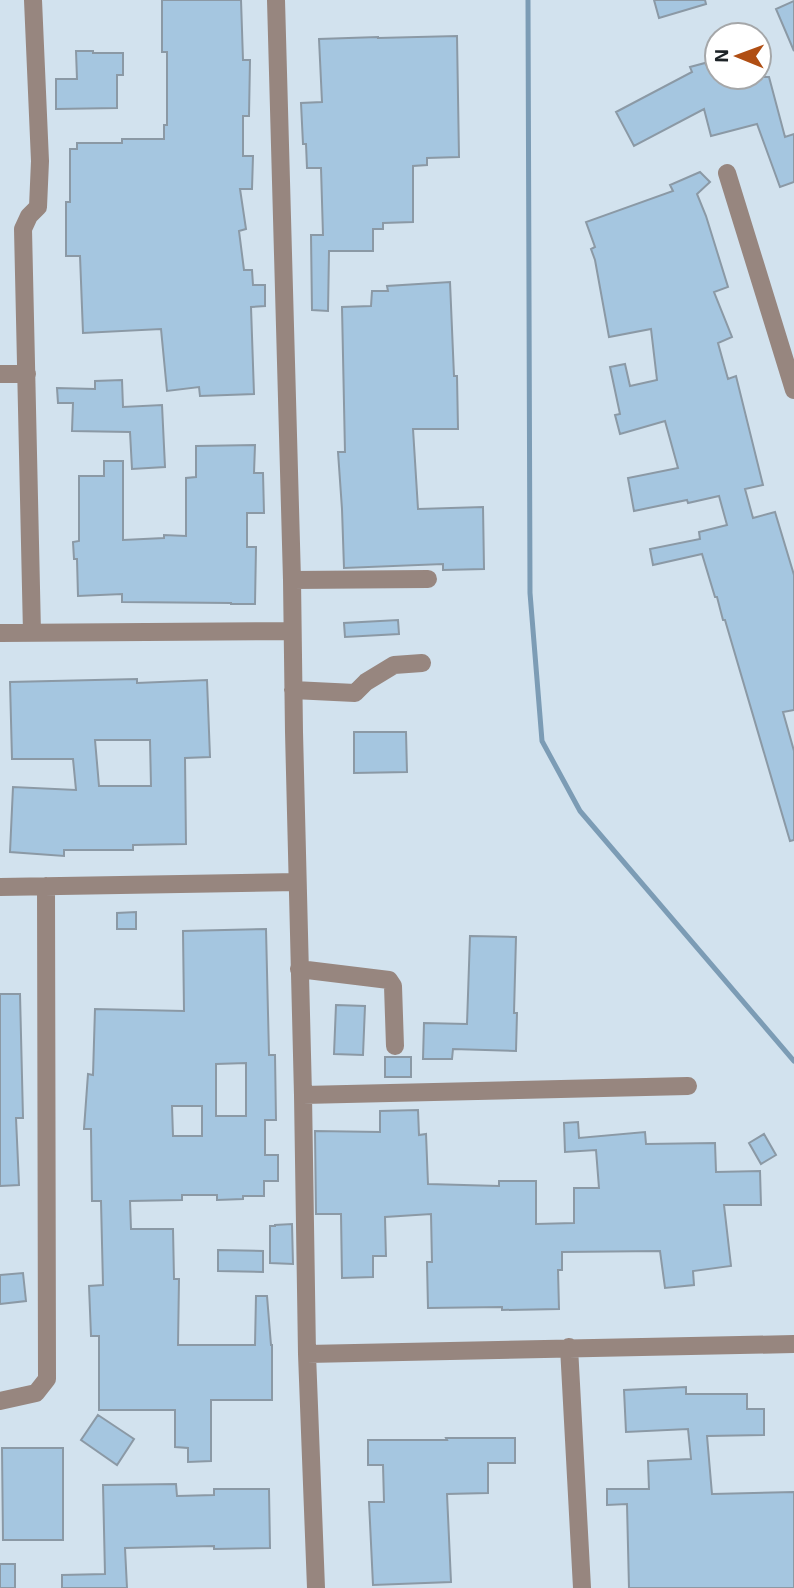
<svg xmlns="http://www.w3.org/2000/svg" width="794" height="1588" font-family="'Exo 2',sans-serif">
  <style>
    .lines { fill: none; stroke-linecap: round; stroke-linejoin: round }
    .stream { stroke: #7c9cb5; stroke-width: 5 }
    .building { fill: #a5c6e0; stroke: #8b99a5; stroke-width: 2; fill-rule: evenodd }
    .minor { stroke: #97867f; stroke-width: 18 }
  </style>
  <rect width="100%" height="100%" fill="#d2e2ee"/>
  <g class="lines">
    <path class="stream" d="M528 0 530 593 542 741 580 811 794 1061"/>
  </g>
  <path class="building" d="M162 0H241L243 60H250L249 116H243V156H253L252 189H240L246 229 239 231 244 270H252L253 285H265V306L251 307 254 394 200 396 199 387 167 391 161 329 83 333 80 256H66V202H70V149H77V143H122V139H164V125H167V52H162Z
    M654 0H705L706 4 659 18Z
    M794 1V51L776 9Z
    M457 36 459 157 427 158V165L413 166V222L383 223V229H373V251H329L328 311 312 310 311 235H323L321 168H307L306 144H303L301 103 322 102 319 39 378 37V38Z
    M76 51H93V53H123V75H117V108L56 109V79H77Z
    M705 63 707 66 717 64V77H769L785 137 794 134V182L780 187 757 124 711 136 704 109 634 146 616 112 692 72 690 67Z
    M700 172 710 182 697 194 706 216 728 287 714 292 732 337 718 343 728 379 736 376 763 485 745 489 753 518 775 512 794 575V710L783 712 794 751V840L790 841 725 620H723L717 597H715L702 554 653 565 650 549 700 539 699 532 727 525 719 496 688 503 687 500 634 511 628 478 678 468 665 421 620 434 615 415 620 414 610 367 625 364 630 386 657 380 651 329 609 337 595 260 591 249 595 247 586 222 673 191 670 185Z
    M450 282 454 376H457L458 429H413L418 509 483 507 484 569 443 570V564L344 568 342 509 338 452H345L342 307 371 306 372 291H388L387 286Z
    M122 380 123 407 162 405 165 467 132 469 130 432 72 431 73 403H58L57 388 95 389V381Z
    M255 445 254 473H263L264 513H247V547H256L255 604H231V603L122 602V594L78 596 77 559H74L73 542 79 541V476H104V461H123V540L164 538V535L186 536V478L196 477V446Z
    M398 620 399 634 345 637 344 623Z
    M137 679V683L207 680 210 757 185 758 186 844 133 845V850H64V856L10 852 13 787 76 790 73 759H12L10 682ZM95 740H150L151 786H99Z
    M354 732H406L407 772 354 773Z
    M136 912V929H117V913Z
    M266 929 269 1055H275L276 1120H265V1155H278V1181H264V1196H243V1199L217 1200V1195H182V1200L130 1201 131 1229H173L174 1279H179L178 1345H255L256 1296H267L271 1345H272V1400H211V1461L188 1462V1448L175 1447V1410H99V1336H91L89 1286 103 1285 101 1201H92L91 1129H84L88 1074 93 1075 95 1009 184 1011 183 931ZM246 1063V1116H216V1064ZM172 1106H202V1136H173Z
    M470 936 516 937 514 1013H517L516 1051 453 1049 452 1059H423L424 1023 467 1024Z
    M0 994H20L23 1118H16L19 1185 0 1186Z
    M336 1005 365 1006 363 1055 334 1054Z
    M385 1057H411V1077H385Z
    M418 1110 419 1135 426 1134 428 1184 499 1186V1181H536V1224L574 1223V1188H599L596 1150 565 1152 564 1123 578 1122 579 1138 645 1132 646 1144 715 1143 716 1172 760 1171 761 1205H724L731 1266 693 1271 694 1285 665 1288 660 1251 562 1252V1270H558L559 1309 502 1310V1307L428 1308 427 1262H432L431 1214 385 1217 386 1256H373V1277L342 1278 341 1214H316L315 1131 380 1132V1111Z
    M764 1134 776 1155 761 1164 749 1143Z
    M292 1224 293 1264 270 1263V1226H275V1225Z
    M218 1250 263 1251V1272L218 1271Z
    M23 1273 26 1301 0 1304V1275Z
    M686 1387V1394H747V1409H764V1435L707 1436 712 1494 794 1492V1588H629L627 1504 607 1505V1489H649L648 1461 691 1459 688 1429 626 1432 624 1390Z
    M98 1415 134 1439 117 1465 81 1440Z
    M446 1438H515V1463H488V1493L447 1494 451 1582 373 1585 369 1502H384L383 1465H368V1440H447Z
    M2 1448H63V1540H3Z
    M176 1484 177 1496 214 1495V1489H269L270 1548 214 1549V1546L125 1548 127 1588H62V1575L105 1574 103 1485Z
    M0 1564H15V1588H0Z"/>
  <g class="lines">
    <path class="minor" d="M276 0 292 580 294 732 303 1095 307 1354 316 1588
      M727 173 794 390
      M0 374H27
      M292 580 428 579
      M0 633 292 631
      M32 633 23 229 29 216 38 207 40 161 33 0
      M293 690 355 693 366 682 394 665 422 663
      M0 887 297 882
      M299 969 389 980 393 986 395 1046
      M303 1095 688 1086
      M569 1347 582 1588
      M307 1354 794 1344
      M0 1401 36 1393 47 1379 46 886"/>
  </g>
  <g transform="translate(738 56) rotate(271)"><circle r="33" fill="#ffffff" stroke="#a5a7a9" stroke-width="2"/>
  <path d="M0-5L12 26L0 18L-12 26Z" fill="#b04e13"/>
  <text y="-10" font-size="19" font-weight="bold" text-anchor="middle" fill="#1d2327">N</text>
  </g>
</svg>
